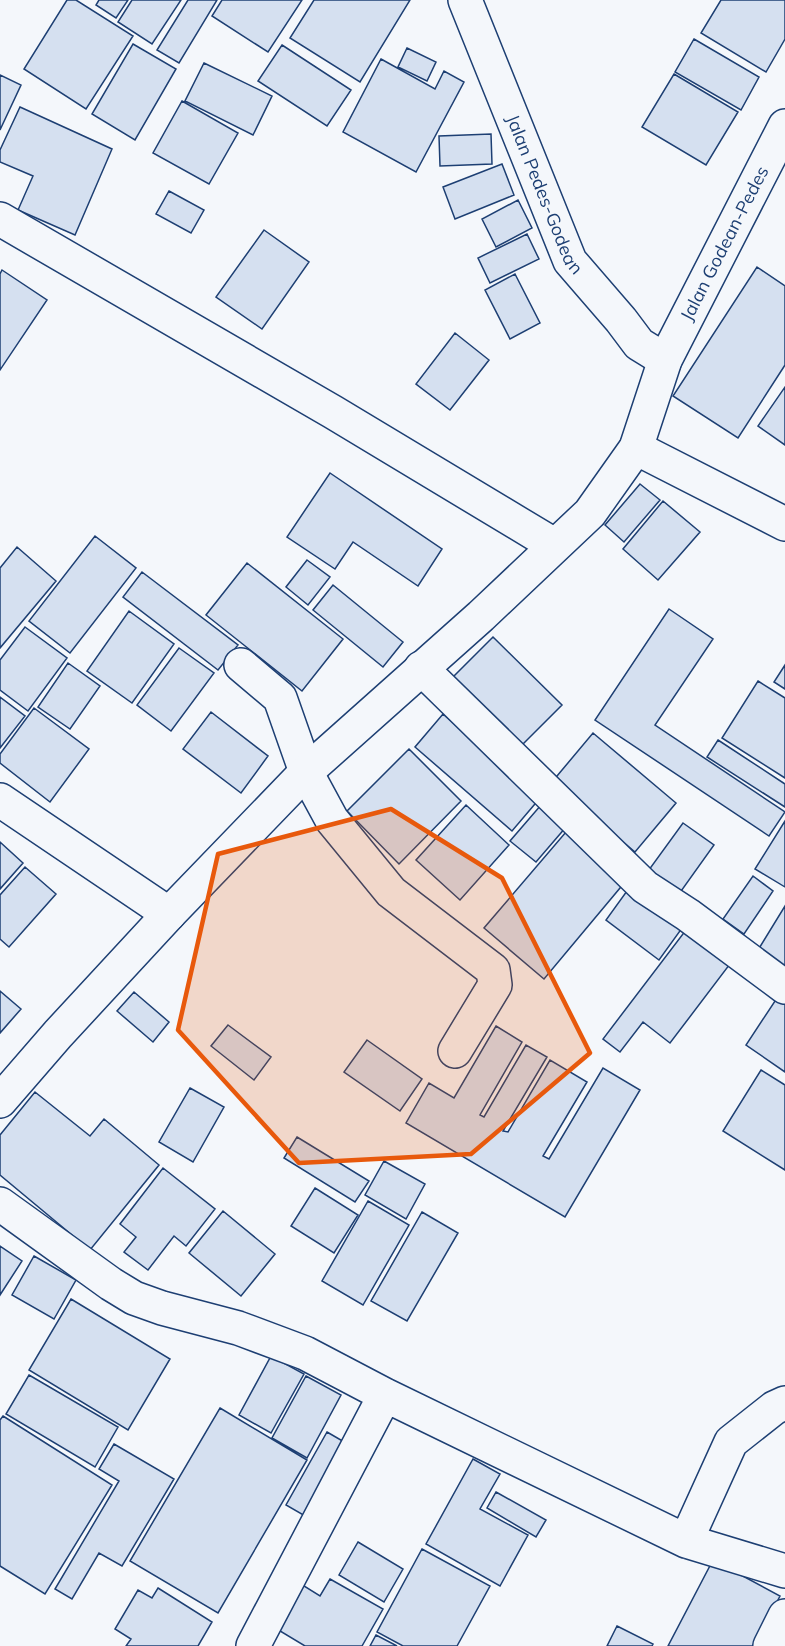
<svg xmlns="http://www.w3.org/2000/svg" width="785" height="1646" font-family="Mulish,sans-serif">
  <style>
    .building { fill: #d5e0f0; stroke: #1d3f73; stroke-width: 1.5 }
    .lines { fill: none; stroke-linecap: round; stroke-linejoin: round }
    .minor-casing { stroke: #1d3f73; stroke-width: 36 }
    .tertiary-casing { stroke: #1d3f73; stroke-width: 36 }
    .minor { stroke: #f4f7fb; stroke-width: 33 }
    .tertiary { stroke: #f4f7fb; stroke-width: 33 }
    .marked { fill: #e8590c; fill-opacity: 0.2; stroke: #e8590c; stroke-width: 4.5; stroke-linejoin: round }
    .labels { text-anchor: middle; stroke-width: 4.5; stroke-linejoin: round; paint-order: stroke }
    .street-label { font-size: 18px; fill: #1d3f73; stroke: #f4f7fb }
  </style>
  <rect width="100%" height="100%" fill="#f4f7fb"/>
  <path class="building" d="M67 0H76L133 36 86 109 24 69Z
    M99 0H128L116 18 96 5Z
    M132 0H181L152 44 118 22Z
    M188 0H217L179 63 157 50Z
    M222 0H302L268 52 212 16Z
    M314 0H410L360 82 290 38Z
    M721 0H785V39L766 72 701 33Z
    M694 39 759 77 741 110 675 72Z
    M133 44 176 69 135 140 92 114Z
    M282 45 351 90 327 126 258 81Z
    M407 48 436 62 427 81 398 67Z
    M381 59 435 89 444 71 464 82 416 172 343 132Z
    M204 63 272 96 253 135 185 101Z
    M674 74 738 112 706 165 642 127Z
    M0 75 21 85 0 130Z
    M182 101 238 133 209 184 153 153Z
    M20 107 112 149 75 235 18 210 33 176 0 162V150Z
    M491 134 492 164 440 166 439 136Z
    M502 164 514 195 455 219 443 187Z
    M169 191 204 210 191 233 156 214Z
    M518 200 532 228 496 247 482 219Z
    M264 230 309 262 262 329 216 297Z
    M527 234 539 259 490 283 478 258Z
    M757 267 785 286V365L738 438 673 396Z
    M2 270 47 300 0 370V274Z
    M515 274 540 323 510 339 485 290Z
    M455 333 489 360 450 410 416 384Z
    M785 387V445L758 426Z
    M330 473 442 549 418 586 353 542 335 569 287 537Z
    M640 484 660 500 624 542 605 525Z
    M663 501 700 532 658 580 623 549Z
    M95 536 136 568 70 653 29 621Z
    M17 547 56 581 0 648V568Z
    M307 560 330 577 308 605 286 587Z
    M247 563 343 639 302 691 206 615Z
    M142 572 238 645 218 670 123 597Z
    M333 585 403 642 383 667 313 610Z
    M669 609 713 639 655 725 785 812 769 836 595 720Z
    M129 611 174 644 132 703 87 671Z
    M25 627 67 658 28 711 0 690V660Z
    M493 637 562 705 520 747 451 679Z
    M179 648 214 673 171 731 137 705Z
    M68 663 100 686 70 729 38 707Z
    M785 665V689L774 682Z
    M758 681 785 698V778L722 738Z
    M0 697 25 716 0 748Z
    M34 708 89 749 50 802 0 763V754Z
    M211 712 268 756 241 793 183 749Z
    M443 714 540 798 512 831 415 747Z
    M593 733 676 803 635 852 552 782Z
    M718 740 785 784V807L707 757Z
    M409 749 461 801 399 864 347 811Z
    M466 805 509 845 460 900 416 860Z
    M541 805 566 827 536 862 510 841Z
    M785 821V887L755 869Z
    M683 823 714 845 674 901 643 878Z
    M566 832 625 882 544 979 484 928Z
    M0 842 23 863 0 889Z
    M25 867 56 894 9 947 0 939V895Z
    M753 876 773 891 744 934 723 919Z
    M632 884 685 924 659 960 606 920Z
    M785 906V966L758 950Z
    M689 926 733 960 670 1043 643 1022 620 1052 603 1039Z
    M0 991 21 1009 0 1033Z
    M134 992 169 1022 153 1042 117 1011Z
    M779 995 785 999V1072L746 1045Z
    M228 1025 271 1057 254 1080 211 1046Z
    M496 1026 522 1042 480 1115 484 1117 526 1045 547 1057 503 1131 508 1132 550 1060 587 1082 543 1156 549 1159 603 1068 640 1090 565 1217 406 1123 429 1083 454 1098Z
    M367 1040 422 1079 400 1111 344 1072Z
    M761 1070 785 1085V1170L723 1131Z
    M190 1088 224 1107 193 1162 159 1142Z
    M35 1092 90 1136 104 1119 159 1165 90 1250 0 1175V1135Z
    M297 1137 369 1181 355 1202 284 1158Z
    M384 1161 425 1184 406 1219 365 1195Z
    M163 1168 215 1209 186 1246 174 1236 148 1270 124 1252 136 1237 120 1224Z
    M315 1188 358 1215 334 1253 291 1226Z
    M368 1201 409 1225 363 1305 322 1281Z
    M223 1211 275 1254 241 1296 189 1253Z
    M422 1212 458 1233 407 1321 371 1301Z
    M0 1246 22 1261 0 1295Z
    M34 1256 76 1280 54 1319 12 1295Z
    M71 1299 170 1359 128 1430 29 1370Z
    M271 1356 304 1374 271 1433 239 1415Z
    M29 1375 118 1427 95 1467 6 1414Z
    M306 1376 341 1395 307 1458 272 1438Z
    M220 1408 307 1460 218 1613 130 1561Z
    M3 1416 112 1485 45 1594 0 1566V1420Z
    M327 1432 353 1447 312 1520 286 1505Z
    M114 1444 174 1479 122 1566 99 1553 72 1599 55 1589 119 1481 99 1469Z
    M473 1459 500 1474 480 1509 528 1535 500 1586 426 1544Z
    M496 1492 546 1520 536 1537 487 1508Z
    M358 1542 403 1569 384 1602 339 1575Z
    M422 1549 490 1586 457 1646H403L377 1632Z
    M713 1560 780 1596 754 1646H668Z
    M330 1579 383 1609 362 1646H305L275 1628 301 1584 320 1596Z
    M158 1588 212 1622 198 1646H126L131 1639 115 1629 138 1590 152 1598Z
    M617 1626 653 1644 652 1646H607Z
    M376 1635 397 1646H370Z"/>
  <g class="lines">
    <defs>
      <path id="minor" d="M0 219 333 412 554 545
        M636 448 785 524
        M241 665 280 698 306 772 332 820 391 892 493 970 495 985 455 1051
        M421 668 645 887 688 915 785 987
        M0 800 169 914
        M0 1204 111 1284 134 1298 162 1308 238 1328 305 1353 385 1395 686 1541 785 1571
        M686 1541 731 1442 774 1408 785 1403
        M253 1646 385 1395
        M770 1646 785 1616"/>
      <g id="tertiary">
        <path id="s1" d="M465 0 570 261 621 320 639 344 665 360"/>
        <path id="s2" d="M0 1101 58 1034 169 914 306 772 481 616 590 513 636 448 665 360 785 126"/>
      </g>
    </defs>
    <use href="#minor" class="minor-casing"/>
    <use href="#tertiary" class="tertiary-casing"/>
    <use href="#minor" class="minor"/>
    <use href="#tertiary" class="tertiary"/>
  </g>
  <path class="marked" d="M391 809 502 878 590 1053 471 1154 299 1163 178 1030 218 854Z"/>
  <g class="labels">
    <g class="street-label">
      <text dy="6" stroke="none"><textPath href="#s1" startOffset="210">Jalan Pedes-Godean</textPath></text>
      <text dy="6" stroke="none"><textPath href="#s2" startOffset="1137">Jalan Godean-Pedes</textPath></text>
    </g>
  </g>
</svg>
